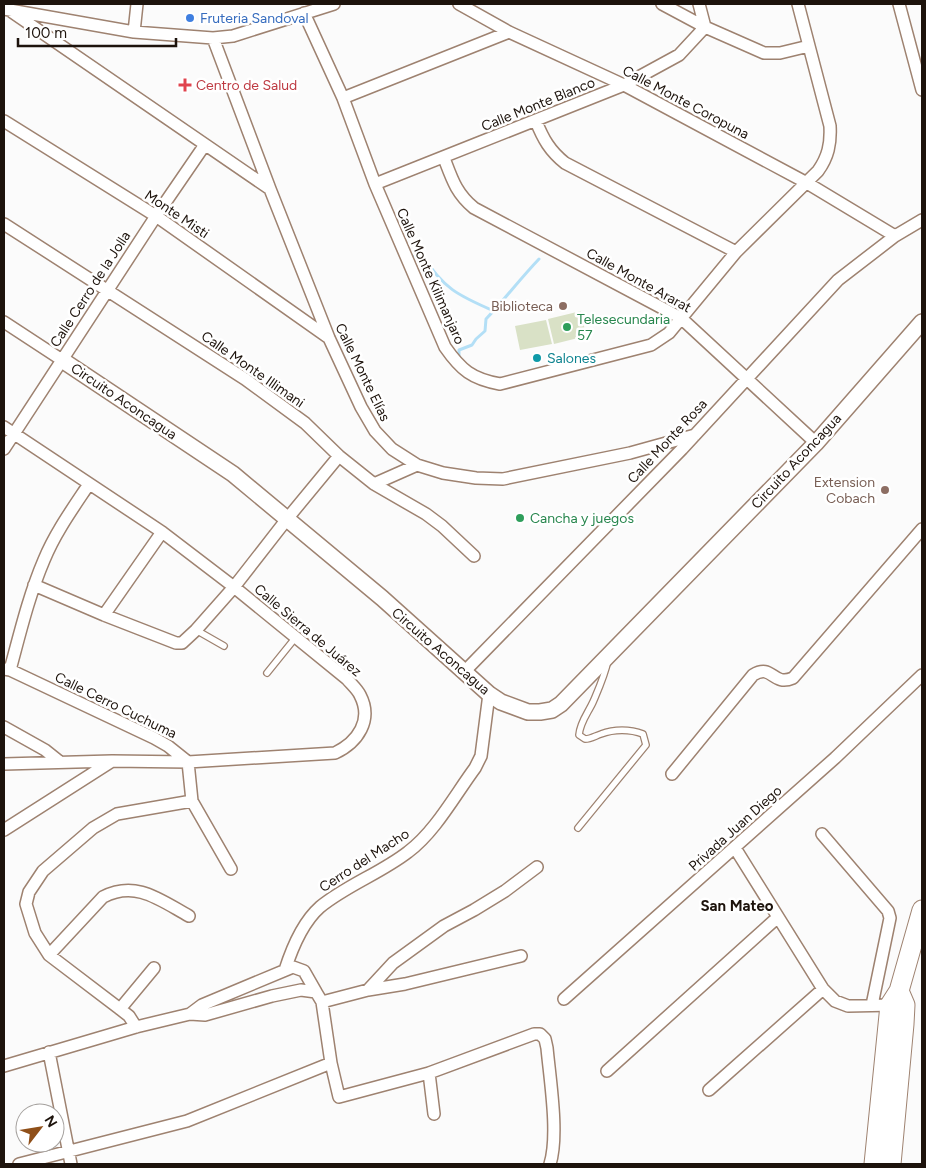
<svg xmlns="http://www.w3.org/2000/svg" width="926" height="1168" font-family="Figtree,sans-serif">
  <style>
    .green { fill: #d9e1c6 }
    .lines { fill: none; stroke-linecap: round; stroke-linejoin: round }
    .stream { stroke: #b3dff6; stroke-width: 3 }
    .service-casing { stroke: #9e8270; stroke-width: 8 }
    .minor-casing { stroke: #9e8270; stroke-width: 14 }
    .tertiary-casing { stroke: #9e8270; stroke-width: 18 }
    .primary-casing { stroke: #9e8270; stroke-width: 21 }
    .service { stroke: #fff; stroke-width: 5.5 }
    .minor { stroke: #fff; stroke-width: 11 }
    .tertiary { stroke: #fff; stroke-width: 15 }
    .primary { stroke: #fff; stroke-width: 19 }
    .shop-dot { fill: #3f7fe0; stroke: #fff; stroke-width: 2 }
    .health-dot { fill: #e0444e; stroke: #fff; stroke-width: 2 }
    .education-dot { fill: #8d6e63; stroke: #fff; stroke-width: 2 }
    .leisure-dot { fill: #2e9e5b; stroke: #fff; stroke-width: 2 }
    .culture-dot { fill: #0f9aa8; stroke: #fff; stroke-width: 2 }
    .labels { text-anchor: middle; stroke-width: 5; stroke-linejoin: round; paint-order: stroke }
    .shop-label { font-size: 14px; fill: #366cbe; stroke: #fff; text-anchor: start }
    .health-label { font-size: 14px; fill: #be3a42; stroke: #fff; text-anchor: start }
    .street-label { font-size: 14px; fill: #1d130c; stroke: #fff }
    .education-label { font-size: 14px; fill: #785e54; stroke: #fff; text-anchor: end }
    .leisure-label { font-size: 14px; fill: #27864d; stroke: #fff; text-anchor: start }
    .culture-label { font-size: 14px; fill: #0d838f; stroke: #fff; text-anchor: start }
    .neighbourhood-label { font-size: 15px; font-weight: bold; fill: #1d130c; stroke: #fff }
  </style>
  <rect width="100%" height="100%" fill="#fbfbfb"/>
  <path class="green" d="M581 311 586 336 554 344 548 319Z
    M546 320 552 344 520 350 515 326Z"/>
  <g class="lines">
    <path class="stream" d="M410 256 415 257 422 254C442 288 459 296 494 311
      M459 357V350L472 345 476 339 485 331 486 319C504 300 520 279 539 259"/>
    <defs>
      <path id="service" d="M196 630 224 646
        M267 673 296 637
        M578 828 646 745 643 734C630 729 614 729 601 734 595 736 591 739 585 739L579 735C580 722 588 713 593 702 599 688 605 675 608 660"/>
      <path id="minor" d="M459 4 509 32 624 85 807 183 895 236
        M662 4 705 27 764 53H780L809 46
        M899 4 922 90
        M4 9 134 32 213 38 233 36 334 4
        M12 12 270 189
        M304 13 343 98 375 184 445 347C461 370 472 379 500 384L651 345 669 333 736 252 818 171C828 157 831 144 830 126L798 4
        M134 32 137 4
        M213 38 270 189 329 338 361 407 375 431 392 449 417 465 443 473 476 478 503 479 630 453 695 435
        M343 98 509 32
        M4 121 156 216 329 338
        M536 121C543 139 550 151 565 163L736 252
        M444 158C452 179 456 193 474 208L681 318 816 443
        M375 184 624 85 679 55 705 27 699 4
        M4 224 245 379 305 423 339 456 374 484 426 514 442 526 474 556
        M4 322 62 360
        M4 427 162 532 234 587 347 679C351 684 357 689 360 695 373 720 358 742 335 753L188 762 112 761 4 764
        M4 449 156 216 204 146
        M374 484 417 465
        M34 585 104 615 176 643H182L196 630 234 587 287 519 339 456
        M104 615 162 532
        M4 669 10 670 154 738 168 746 188 762 192 801 231 869
        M10 670C20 633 29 595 44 560 55 533 73 508 89 484
        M465 671 682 449 838 280 895 236 922 220
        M4 727 45 750 60 762
        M672 774 753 675C773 663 772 687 793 678L922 529
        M4 830 112 761
        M822 834 888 911 890 918 872 1005
        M735 848 823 989 835 1001 848 1006 894 1005
        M49 955 103 897C136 880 160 900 189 916
        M285 970C292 948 303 922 320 907 347 885 381 873 408 852 435 832 455 795 475 768L481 756 489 694
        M368 990 393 963 444 926 474 910 505 891 537 867
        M564 999 835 758 922 675
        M322 1002 368 990 405 984 521 956
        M120 1009 154 968
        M190 1014 202 1005 293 967 304 971 316 992
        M136 1027 129 1016 120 1009 49 955 35 933 26 904 29 892 43 871 93 828 117 814 192 801
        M49 1052 71 1164
        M4 1066 136 1027 190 1014 205 1015 272 996 301 990 316 992 322 1002 331 1063 339 1097 429 1073 534 1034H540L545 1039 547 1048C550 1080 559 1135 550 1164
        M607 1071 778 917
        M429 1073 434 1114
        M709 1090 823 989
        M19 1164 187 1121 331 1063"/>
      <path id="tertiary" d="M62 360 233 474 382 598 489 694 501 702 528 712H540L552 710 561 704 816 443 922 322"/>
      <path id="primary" d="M874 1164 890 1005 899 991 922 910
        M891 1164 904 1024 905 1005 899 991"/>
    </defs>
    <use href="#service" class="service-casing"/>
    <use href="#minor" class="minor-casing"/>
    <use href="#tertiary" class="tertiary-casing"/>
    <use href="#primary" class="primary-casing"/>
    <use href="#service" class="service"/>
    <use href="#minor" class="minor"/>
    <use href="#tertiary" class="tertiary"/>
    <use href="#primary" class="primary"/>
  </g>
  <circle class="shop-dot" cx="190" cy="18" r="5"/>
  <path class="health-dot" d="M182.5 77.5h5v5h5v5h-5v5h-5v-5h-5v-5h5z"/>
  <g class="education-dot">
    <circle cx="563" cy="306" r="5"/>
    <circle cx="885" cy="490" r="5"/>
  </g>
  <g class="leisure-dot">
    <circle cx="567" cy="327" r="5"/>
    <circle cx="520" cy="518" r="5"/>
  </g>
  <circle class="culture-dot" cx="537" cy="358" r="5"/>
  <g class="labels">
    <g class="shop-label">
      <text x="200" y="23">Fruteria Sandoval</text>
    </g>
    <g class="health-label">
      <text x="196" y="90">Centro de Salud</text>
    </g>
    <g class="street-label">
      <text transform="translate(686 102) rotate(28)" y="5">Calle Monte Coropuna</text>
      <text transform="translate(538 104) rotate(-22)" y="5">Calle Monte Blanco</text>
      <text transform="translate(177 214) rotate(34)" y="5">Monte Misti</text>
      <text transform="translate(431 276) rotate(66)" y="5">Calle Monte Kilimanjaro</text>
      <text transform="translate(639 280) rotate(29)" y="5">Calle Monte Ararat</text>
      <text transform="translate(90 289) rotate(-57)" y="5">Calle Cerro de la Jolla</text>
      <text transform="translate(253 369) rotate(35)" y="5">Calle Monte Illimani</text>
      <text transform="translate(363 372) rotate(64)" y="5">Calle Monte Elías</text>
      <text transform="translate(124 401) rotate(34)" y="5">Circuito Aconcagua</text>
      <text transform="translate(667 441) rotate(-47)" y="5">Calle Monte Rosa</text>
      <text transform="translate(796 461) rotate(-47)" y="5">Circuito Aconcagua</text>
      <text transform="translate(308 630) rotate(40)" y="5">Calle Sierra de Juárez</text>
      <text transform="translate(441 651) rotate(41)" y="5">Circuito Aconcagua</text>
      <text transform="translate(116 705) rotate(26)" y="5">Calle Cerro Cuchuma</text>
      <text transform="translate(735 828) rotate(-42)" y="5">Privada Juan Diego</text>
      <text transform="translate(364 860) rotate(-33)" y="5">Cerro del Macho</text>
    </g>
    <g class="education-label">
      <text x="553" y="311">Biblioteca</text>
      <text x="875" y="487">Extension<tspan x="875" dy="16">Cobach</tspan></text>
    </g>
    <g class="leisure-label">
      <text x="577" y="324">Telesecundaria<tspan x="577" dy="16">57</tspan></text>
      <text x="530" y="523">Cancha y juegos</text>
    </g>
    <g class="culture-label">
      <text x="547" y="363">Salones</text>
    </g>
    <g class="neighbourhood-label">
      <text x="737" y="911">San Mateo</text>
    </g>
  </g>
  <rect width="926" height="1168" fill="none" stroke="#1d130c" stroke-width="10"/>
  <g transform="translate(40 1128) rotate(59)"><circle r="24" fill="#ffffff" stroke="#a5a19e"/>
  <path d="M0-4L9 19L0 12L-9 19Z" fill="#8f4f19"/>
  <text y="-8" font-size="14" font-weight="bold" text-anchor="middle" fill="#1d130c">N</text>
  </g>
  <path d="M18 38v8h158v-8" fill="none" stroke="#1d130c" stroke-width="2.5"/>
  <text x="25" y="38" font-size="15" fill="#1d130c" stroke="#ffffff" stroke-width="4" paint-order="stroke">100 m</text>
</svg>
